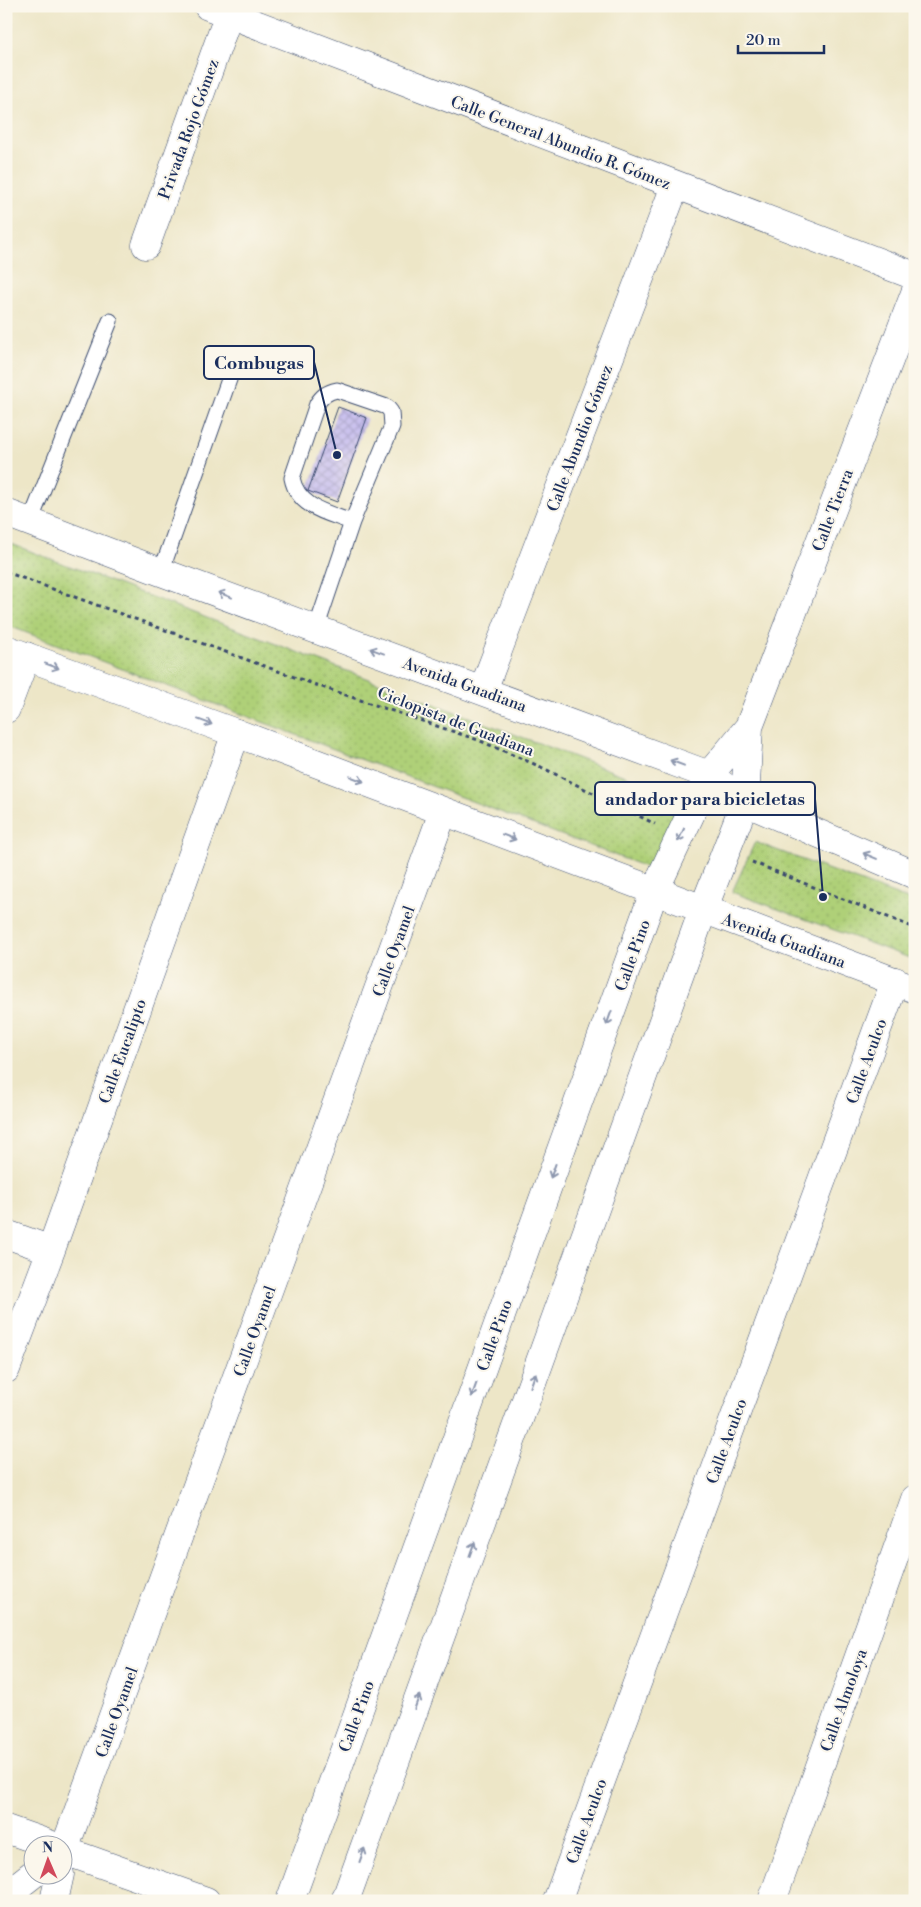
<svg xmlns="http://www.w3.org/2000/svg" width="921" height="1907" font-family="'Libre Bodoni',serif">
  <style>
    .grass { fill: url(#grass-dots); stroke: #65806b }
    .building { fill: url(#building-cross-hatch) }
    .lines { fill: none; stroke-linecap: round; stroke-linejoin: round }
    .service-casing { stroke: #3a4a6e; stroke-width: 17 }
    .minor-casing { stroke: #3a4a6e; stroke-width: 29 }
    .tertiary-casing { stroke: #3a4a6e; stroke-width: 29 }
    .path { stroke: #3a4a6e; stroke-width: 3; stroke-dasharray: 4 4; stroke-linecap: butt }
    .service { stroke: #fff; stroke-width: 15 }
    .minor { stroke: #fff; stroke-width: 28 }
    .tertiary { stroke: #fff; stroke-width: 28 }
    .oneway { stroke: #8d97ae }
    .labels { text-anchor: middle; stroke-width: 4; stroke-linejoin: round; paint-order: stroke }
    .street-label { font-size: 16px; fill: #1b2f5e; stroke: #fbf7ec }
    .leader { fill: none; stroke: #1b2f5e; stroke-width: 2 }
    .callout-dot { fill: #1b2f5e; stroke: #fbf7ec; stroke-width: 2 }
    .callout { fill: #fbf7ec; stroke: #1b2f5e; stroke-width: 2 }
    .callout-label { font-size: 18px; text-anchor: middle; font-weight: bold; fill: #1b2f5e }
  </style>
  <defs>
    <pattern id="grass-dots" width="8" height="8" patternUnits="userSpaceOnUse" patternTransform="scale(1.25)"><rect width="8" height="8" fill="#afd078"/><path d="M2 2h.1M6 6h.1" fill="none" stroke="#96b36a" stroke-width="1.8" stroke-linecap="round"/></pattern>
    <pattern id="building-cross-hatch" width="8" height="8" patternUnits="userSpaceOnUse" patternTransform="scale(1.25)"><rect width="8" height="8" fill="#beb4ee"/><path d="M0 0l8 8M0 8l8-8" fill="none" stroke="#9a93c4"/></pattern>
  </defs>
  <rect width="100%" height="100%" fill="#fbf7ec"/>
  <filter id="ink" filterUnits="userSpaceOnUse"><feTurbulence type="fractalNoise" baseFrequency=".02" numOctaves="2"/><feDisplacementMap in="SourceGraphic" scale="10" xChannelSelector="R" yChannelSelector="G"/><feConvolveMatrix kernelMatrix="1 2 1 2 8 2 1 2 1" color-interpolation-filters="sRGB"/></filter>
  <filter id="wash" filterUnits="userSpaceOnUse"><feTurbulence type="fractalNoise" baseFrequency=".0096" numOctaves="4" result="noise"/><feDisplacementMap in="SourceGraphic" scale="20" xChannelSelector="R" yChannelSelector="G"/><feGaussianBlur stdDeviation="1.12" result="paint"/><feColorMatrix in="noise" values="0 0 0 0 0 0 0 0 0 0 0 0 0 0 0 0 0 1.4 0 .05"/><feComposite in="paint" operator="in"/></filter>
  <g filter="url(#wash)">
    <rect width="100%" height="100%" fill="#ede6c7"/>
    <path class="grass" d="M6 542 683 798 651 869 6 625Z
      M755 842 915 902V960L732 892Z"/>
    <g id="blocks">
      <path class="building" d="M338 407 367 418 337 502 308 491Z"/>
    </g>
  </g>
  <g filter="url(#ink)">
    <use href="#blocks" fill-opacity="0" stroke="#3a4a6e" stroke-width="1"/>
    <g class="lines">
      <defs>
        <path id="service" d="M30 522 110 321
          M161 572 232 371
          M316 629 352 522 392 426 391 412 387 407 337 390C327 392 322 396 317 404L292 478C298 508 328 513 352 522"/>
        <path id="minor" d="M208 6 915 276
          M146 245 229 14
          M483 690 675 186
          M6 709 26 656
          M6 1234 51 1250
          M6 1369 51 1250 236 733
          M6 1829 49 1844
          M62 1850 206 1901
          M62 1860 64 1850 443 812
          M13 1901 19 1885 33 1874
          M54 1901 60 1874
          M290 1901 654 892 709 775 749 727
          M345 1901 703 910 745 802 749 727 915 293
          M557 1901 895 981
          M772 1901 915 1499"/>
        <path id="tertiary" d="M6 513 161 572 709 775 745 802 915 875
          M6 649 236 733 915 989"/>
      </defs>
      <use href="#service" class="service-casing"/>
      <use href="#minor" class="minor-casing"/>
      <use href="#tertiary" class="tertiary-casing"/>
      <path class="path" d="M6 572 319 686 478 740 541 767 655 824
        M752 862 915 928"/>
      <use href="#service" class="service"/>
      <use href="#minor" class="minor"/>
      <use href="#tertiary" class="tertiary"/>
    </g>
    <defs><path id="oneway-shaft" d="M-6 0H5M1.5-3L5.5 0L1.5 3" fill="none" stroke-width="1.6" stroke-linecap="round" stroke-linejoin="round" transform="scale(1.25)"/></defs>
    <g class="oneway">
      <use href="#oneway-shaft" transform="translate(225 595) rotate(-160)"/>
      <use href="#oneway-shaft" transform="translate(377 651) rotate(-160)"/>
      <use href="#oneway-shaft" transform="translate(52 666) rotate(20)"/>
      <use href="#oneway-shaft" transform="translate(205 722) rotate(20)"/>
      <use href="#oneway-shaft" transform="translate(677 763) rotate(-159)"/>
      <use href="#oneway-shaft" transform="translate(357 779) rotate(21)"/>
      <use href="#oneway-shaft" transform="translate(681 835) rotate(115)"/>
      <use href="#oneway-shaft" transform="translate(509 837) rotate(21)"/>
      <use href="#oneway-shaft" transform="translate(870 856) rotate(-157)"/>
      <use href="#oneway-shaft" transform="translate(609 1018) rotate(110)"/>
      <use href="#oneway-shaft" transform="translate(553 1171) rotate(110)"/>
      <use href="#oneway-shaft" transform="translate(533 1380) rotate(-70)"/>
      <use href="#oneway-shaft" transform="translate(474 1390) rotate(110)"/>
      <use href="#oneway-shaft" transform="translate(472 1549) rotate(-70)"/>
      <use href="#oneway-shaft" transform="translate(417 1702) rotate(-70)"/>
      <use href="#oneway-shaft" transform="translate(362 1855) rotate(-70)"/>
    </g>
  </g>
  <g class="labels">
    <g class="street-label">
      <text transform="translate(188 129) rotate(-70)" y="6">Privada Rojo Gómez</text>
      <text transform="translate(561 142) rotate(21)" y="6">Calle General Abundio R. Gómez</text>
      <text transform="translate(579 438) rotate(-69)" y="6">Calle Abundio Gómez</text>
      <text transform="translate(832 510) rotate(-69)" y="6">Calle Tierra</text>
      <text transform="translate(465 684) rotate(20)" y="6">Avenida Guadiana</text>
      <text transform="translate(456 721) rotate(21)" y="6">Ciclopista de Guadiana</text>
      <text transform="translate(784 940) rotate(20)" y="6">Avenida Guadiana</text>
      <text transform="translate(393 951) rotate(-70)" y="6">Calle Oyamel</text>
      <text transform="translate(632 955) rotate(-70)" y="6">Calle Pino</text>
      <text transform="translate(122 1051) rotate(-70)" y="6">Calle Eucalipto</text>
      <text transform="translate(866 1061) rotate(-70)" y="6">Calle Aculco</text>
      <text transform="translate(254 1331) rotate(-70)" y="6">Calle Oyamel</text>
      <text transform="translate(494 1335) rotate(-70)" y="6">Calle Pino</text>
      <text transform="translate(726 1441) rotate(-70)" y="6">Calle Aculco</text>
      <text transform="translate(843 1700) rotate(-70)" y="6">Calle Almoloya</text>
      <text transform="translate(116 1712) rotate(-70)" y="6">Calle Oyamel</text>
      <text transform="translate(356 1716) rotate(-70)" y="6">Calle Pino</text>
      <text transform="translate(586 1821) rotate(-70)" y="6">Calle Aculco</text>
    </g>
  </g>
  <path class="leader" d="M337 455L314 362M823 897L815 799"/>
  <g class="callout-dot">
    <circle cx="337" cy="455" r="5"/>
    <circle cx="823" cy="897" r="5"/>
  </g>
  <g class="callout">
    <rect x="204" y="346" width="110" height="33" rx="5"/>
    <rect x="595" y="782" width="220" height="33" rx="5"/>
  </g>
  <g class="callout-label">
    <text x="259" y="369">Combugas</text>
    <text x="705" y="805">andador para bicicletas</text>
  </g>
  <rect width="921" height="1907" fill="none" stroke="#fbf7ec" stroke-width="25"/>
  <g transform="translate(48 1860) rotate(358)"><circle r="24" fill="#fbf7ec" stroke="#a1a7b3"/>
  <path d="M0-4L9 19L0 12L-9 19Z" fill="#d1495b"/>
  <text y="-8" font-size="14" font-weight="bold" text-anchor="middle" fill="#1b2f5e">N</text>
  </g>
  <path d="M738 45v8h86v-8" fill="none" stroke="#1b2f5e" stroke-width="2.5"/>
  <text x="746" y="45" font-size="15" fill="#1b2f5e" stroke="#fbf7ec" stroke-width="4" paint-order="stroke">20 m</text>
</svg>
